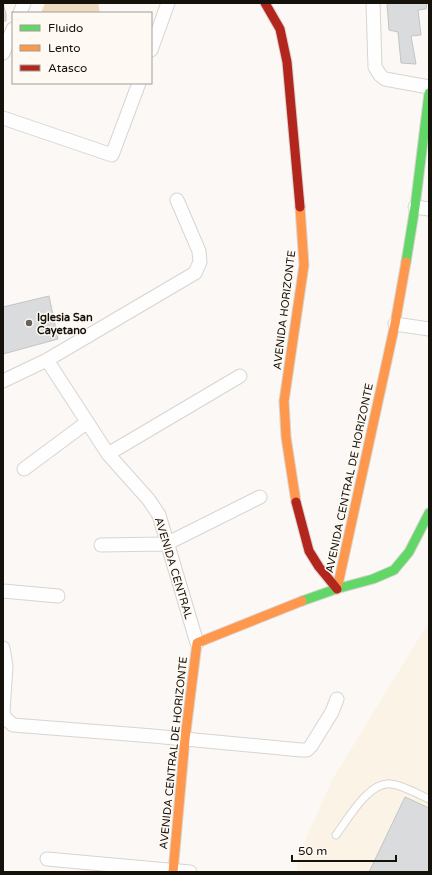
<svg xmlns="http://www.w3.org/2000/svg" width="432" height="875" font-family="'Varela Round',sans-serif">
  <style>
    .built { fill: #fcf3e7 }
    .green { fill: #efdabf }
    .building { fill: #d9dbdc; stroke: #c2c5c6 }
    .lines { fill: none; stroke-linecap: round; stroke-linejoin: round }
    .lane-casing { stroke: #d8d5d0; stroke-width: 9 }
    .street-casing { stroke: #d8d5d0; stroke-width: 15 }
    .fast-casing { stroke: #d8d5d0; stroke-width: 11 }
    .slow-casing { stroke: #d8d5d0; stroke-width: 11 }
    .jam-casing { stroke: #d8d5d0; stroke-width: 11 }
    .lane { stroke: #fefefe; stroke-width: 7 }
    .street { stroke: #fefefe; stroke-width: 13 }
    .fast { stroke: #63d668; stroke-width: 9 }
    .slow { stroke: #ff974d; stroke-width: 9 }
    .jam { stroke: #b3261e; stroke-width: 9 }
    .poi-dot { fill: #66625d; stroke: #fef9f2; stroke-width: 1.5 }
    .labels { text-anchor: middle; stroke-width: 3; stroke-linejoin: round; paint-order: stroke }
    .street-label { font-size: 11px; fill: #15110b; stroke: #fef9f2 }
    .poi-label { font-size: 11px; font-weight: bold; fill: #15110b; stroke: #fef9f2; text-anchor: start }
  </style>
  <rect width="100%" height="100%" fill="#fbf8f5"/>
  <path class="built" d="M429 622V872H297V859L332 780Z"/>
  <path class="green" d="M45 3H98L100 13H41Z"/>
  <path class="building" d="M3 3 6 14V21H3Z
    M387 3H427L426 9 418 10 421 35 411 36 416 64 401 63 398 32 389 30Z
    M49 296 58 339 3 354V307Z
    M405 797 429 808V872H369Z"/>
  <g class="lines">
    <defs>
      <path id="lane" d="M336 835C348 819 369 781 391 784 403 785 417 794 429 799"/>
      <path id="street" d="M373 3 375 67 380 75 385 79 429 87
        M20 13 24 3
        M151 50 168 3
        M3 53 13 29
        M3 118 112 155 139 83
        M415 207 429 209
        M395 324 429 329
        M47 360 108 454 149 500 159 515 197 643
        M3 381 47 360 195 273 200 262 199 251 177 200
        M108 454 240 376
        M24 469 86 423
        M101 545 166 544 260 497
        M3 591 58 596
        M3 648 6 666 3 712 5 718 13 725 153 736 301 750H307L311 746 332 712 337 699
        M47 859 190 872"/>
      <path id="fast" d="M406 262 415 207 429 93
        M302 601 336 589 373 579 394 570 409 552 429 513"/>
      <path id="slow" d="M296 502 286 437 284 401 304 265 300 207
        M337 589 395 324 406 262
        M173 872 185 739 197 643 302 601"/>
      <path id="jam" d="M265 3 280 29 287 62 300 207
        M296 502 309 551 319 567 337 589"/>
    </defs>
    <use href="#lane" class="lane-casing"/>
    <use href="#street" class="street-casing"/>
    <use href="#fast" class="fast-casing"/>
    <use href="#slow" class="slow-casing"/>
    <use href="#jam" class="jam-casing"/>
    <use href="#lane" class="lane"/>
    <use href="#street" class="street"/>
    <use href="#fast" class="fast"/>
    <use href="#slow" class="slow"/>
    <use href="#jam" class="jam"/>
  </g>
  <circle class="poi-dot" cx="29" cy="323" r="4"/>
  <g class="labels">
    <g class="street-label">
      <text transform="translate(284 310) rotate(-83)" y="4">AVENIDA HORIZONTE</text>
      <text transform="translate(349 478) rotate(-78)" y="4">AVENIDA CENTRAL DE HORIZONTE</text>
      <text transform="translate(174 568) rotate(73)" y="4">AVENIDA CENTRAL</text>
      <text transform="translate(173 753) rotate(-84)" y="4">AVENIDA CENTRAL DE HORIZONTE</text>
    </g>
    <g class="poi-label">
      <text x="37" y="321">Iglesia San<tspan x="37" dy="13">Cayetano</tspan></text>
    </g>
  </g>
  <rect width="432" height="875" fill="none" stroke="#15110b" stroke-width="8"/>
  <rect x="12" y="12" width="140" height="72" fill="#fef9f2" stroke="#a19c96"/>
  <rect x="20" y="25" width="20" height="6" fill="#63d668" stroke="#a19c96"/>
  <text x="48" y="32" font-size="12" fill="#15110b">Fluido</text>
  <rect x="20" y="45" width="20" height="6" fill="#ff974d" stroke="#a19c96"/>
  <text x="48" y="52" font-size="12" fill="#15110b">Lento</text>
  <rect x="20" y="65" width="20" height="6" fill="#b3261e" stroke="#a19c96"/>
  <text x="48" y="72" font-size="12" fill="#15110b">Atasco</text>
  <path d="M292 855v6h104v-6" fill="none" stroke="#15110b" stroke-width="2"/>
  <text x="298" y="855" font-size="12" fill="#15110b" stroke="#fef9f2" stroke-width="3" paint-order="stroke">50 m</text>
</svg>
